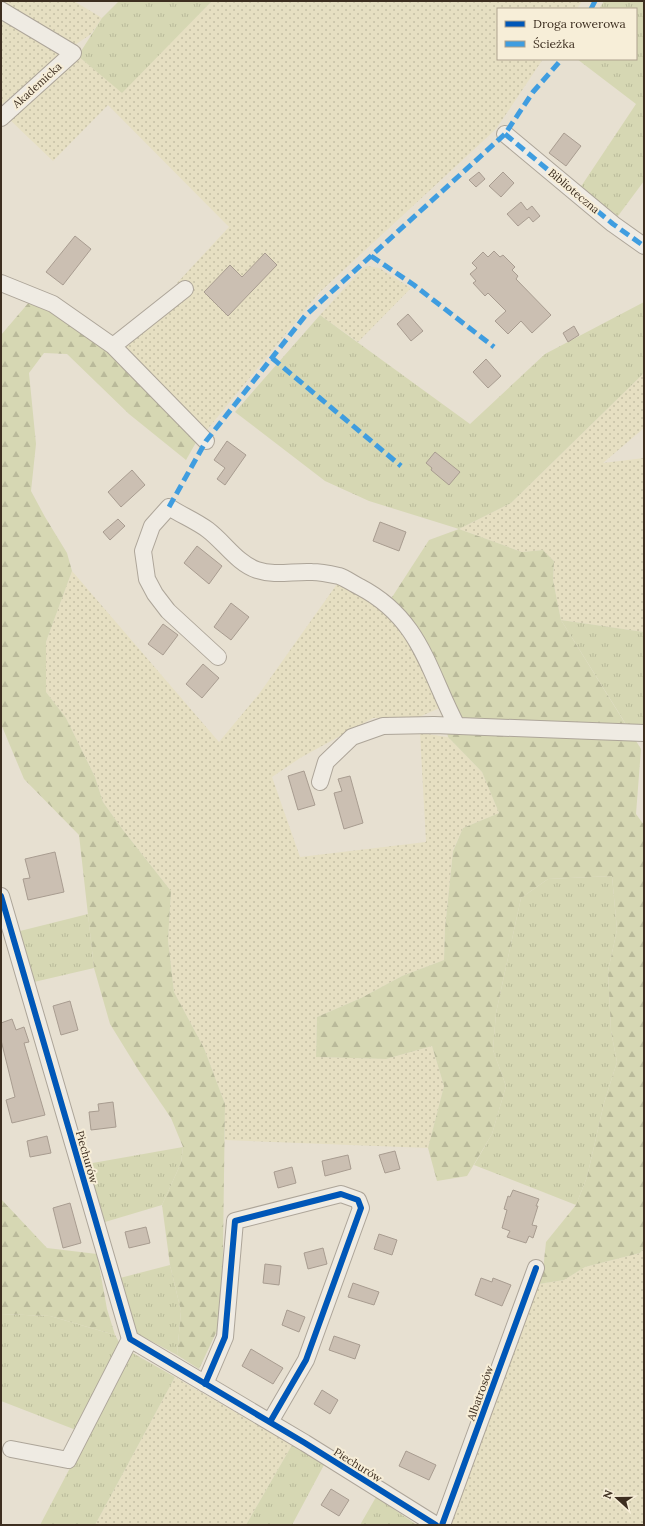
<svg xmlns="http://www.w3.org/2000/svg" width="645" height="1526" font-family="Lora,serif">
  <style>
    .farmland { fill: url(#farmland-dots) }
    .grass { fill: url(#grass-tufts) }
    .forest { fill: url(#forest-firs) }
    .building { fill: #cbbfb2; stroke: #a89c90 }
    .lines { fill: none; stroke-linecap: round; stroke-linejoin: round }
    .minor-casing { stroke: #ada599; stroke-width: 18 }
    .minor { stroke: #efebe3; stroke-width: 16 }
    .quiet { stroke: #3f9de0; stroke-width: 5; stroke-dasharray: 10 5; stroke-linecap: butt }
    .cycleway-casing { stroke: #f7eed8; stroke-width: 8 }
    .cycleway { stroke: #0057b8; stroke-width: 6 }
    .labels { text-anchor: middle; stroke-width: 4; stroke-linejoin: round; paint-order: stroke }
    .street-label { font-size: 11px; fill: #3d2e20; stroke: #f7eed8 }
  </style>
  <defs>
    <pattern id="farmland-dots" width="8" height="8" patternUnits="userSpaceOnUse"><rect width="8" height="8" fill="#e6dfc2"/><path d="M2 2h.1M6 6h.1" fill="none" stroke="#c6c0a6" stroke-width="1.8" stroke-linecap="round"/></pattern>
    <pattern id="grass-tufts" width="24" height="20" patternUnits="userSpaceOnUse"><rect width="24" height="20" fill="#d6d7b3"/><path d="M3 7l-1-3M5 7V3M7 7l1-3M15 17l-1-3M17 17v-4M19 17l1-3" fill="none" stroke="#b9b99a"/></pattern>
    <pattern id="forest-firs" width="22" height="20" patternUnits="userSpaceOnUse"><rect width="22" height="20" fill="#d6d7b3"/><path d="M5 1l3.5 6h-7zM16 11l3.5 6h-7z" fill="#b9b99a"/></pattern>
  </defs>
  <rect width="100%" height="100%" fill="#e7e0d1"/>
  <path class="farmland" d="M1 1H74L102 18 91 34 72 47 1 6Z
    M212 1H582L577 9H498V59H543L496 129 320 292 206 431 123 346 187 294 177 283 229 227 108 105 53 161 9 119 78 56 122 92Z
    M1 14 65 52 1 105Z
    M367 266 379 268 411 288 358 342 320 315 362 269Z
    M644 373V428L603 463 644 458V632L561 620 553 580 554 561 543 550 522 552 459 529 511 503Z
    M72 571 219 742 259 694 337 584 385 608 404 633 442 707 419 717 373 718 300 758 272 777 300 857 426 842 420 733 448 737 482 772 499 813 463 828 453 850 445 928 444 960 402 976 361 998 317 1017 316 1057 386 1059 432 1046 444 1086 428 1148 225 1140V1104L204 1048 174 992 168 940 171 891 123 830 103 802 95 777 66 718 46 692V642Z
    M644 1248V1525H452L451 1524 539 1284 564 1280 585 1267 640 1253Z
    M175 1377 292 1445 246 1525H95Z"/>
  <path class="grass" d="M119 1H212L122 93 78 56 102 18Z
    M604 1H644V181L618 216 580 188 636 104 577 59H636V9H599Z
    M644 302V373L511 503 459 529 369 501 325 481 235 412 320 315 470 424 545 354Z
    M561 620 644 632V729L627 726Z
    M612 876 617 930 608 971 611 1031 617 1062 604 1103 587 1177 576 1205 474 1165 492 1134 506 1086 493 1050 496 1013 521 898 548 879Z
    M88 914 94 968 34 982 20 931Z
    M183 1147 181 1163 162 1205 105 1222 87 1164Z
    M170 1265 181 1311 177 1355 136 1333 120 1278Z
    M1 1314 50 1316 115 1335 119 1342 76 1430 1 1401Z
    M131 1352 175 1377 95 1525H40Z
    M292 1445 324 1465 292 1525H246Z
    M376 1497 417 1525H360Z"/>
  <path class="forest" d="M30 301 51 309 109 351 198 439 186 460 129 414 67 354 44 353 29 373 36 444 31 491 45 517 67 553 72 571 46 642V692L66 718 95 777 103 802 123 830 171 891 168 940 174 992 204 1048 225 1104 222 1320 199 1369 177 1355 181 1311 170 1265 162 1205 181 1163 183 1147 171 1118 139 1071 110 1024 94 968 79 835 24 779 1 724V335Z
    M459 529 522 552 543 550 554 561 553 580 561 620 641 749 636 814 644 825V1248L640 1253 585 1267 564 1280 539 1284 543 1270 546 1242 576 1205 587 1177 604 1103 617 1062 611 1031 608 971 617 930 612 876 548 879 521 898 496 1013 493 1050 506 1086 492 1134 467 1176 437 1181 428 1148 444 1086 432 1046 386 1059 316 1057 317 1017 361 998 402 976 444 960 445 928 453 851 463 828 499 813 482 772 448 737 434 665 385 608 429 540Z
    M1 1199 47 1248 97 1254 107 1309 115 1335 50 1316 1 1314Z"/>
  <path class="building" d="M564 133 581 146 566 166 549 153Z
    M479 172 485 179 476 187 469 180Z
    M503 172 514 183 501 197 489 186Z
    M521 202 527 210 532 206 540 216 533 222 529 217 518 226 507 214Z
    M75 236 91 249 63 285 46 272Z
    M494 251 500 257 503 255 515 267 512 270 518 276 516 279 551 315 532 333 521 321 508 334 495 321 506 311 488 293 485 296 473 283 476 281 470 274 477 268 472 263 483 252 488 257Z
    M265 253 277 265 228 316 204 292 230 265 242 277Z
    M408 314 423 331 411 341 397 324Z
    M574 326 579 335 568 342 563 333Z
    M486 359 501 376 488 388 473 372Z
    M227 441 246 455 225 485 217 479 225 468 214 460Z
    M435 452 460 472 449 485 431 470 432 468 426 463Z
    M132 470 145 485 121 507 108 492Z
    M118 519 125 526 110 540 103 532Z
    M380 522 406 532 399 551 373 541Z
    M197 546 222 566 209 584 184 563Z
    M231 603 249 617 231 640 214 627Z
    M163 624 178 635 163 655 148 644Z
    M203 664 219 678 202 698 186 684Z
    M304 771 315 805 298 810 288 776Z
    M350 776 363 823 344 829 334 793 342 791 338 779Z
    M55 852 64 892 28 900 23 879 30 878 25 859Z
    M70 1001 78 1030 61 1035 53 1006Z
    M12 1019 16 1030 24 1027 29 1042 24 1043 45 1115 12 1123 6 1100 15 1097 1 1040V1023Z
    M113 1102 116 1127 91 1130 89 1112 99 1111 98 1104Z
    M47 1136 51 1153 30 1157 27 1141Z
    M395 1151 400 1169 385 1173 379 1155Z
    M348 1155 351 1169 325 1176 322 1161Z
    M292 1167 296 1183 278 1188 274 1172Z
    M513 1190 539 1199 536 1206H538L532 1225 537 1226 533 1238 529 1236 526 1243 507 1237 510 1231 502 1228 507 1210 504 1209 508 1196 510 1197Z
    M70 1203 81 1243 63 1248 53 1208Z
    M146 1227 150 1243 129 1248 125 1232Z
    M379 1234 397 1240 392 1255 374 1249Z
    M323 1248 327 1264 308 1269 304 1253Z
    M265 1264 281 1266 279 1285 263 1283Z
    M481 1278 492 1282 493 1278 511 1285 502 1306 475 1295Z
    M353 1283 379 1292 374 1305 348 1297Z
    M287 1310 305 1317 299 1332 282 1325Z
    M334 1336 360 1345 355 1359 329 1350Z
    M251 1349 283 1368 273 1384 242 1366Z
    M322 1390 338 1400 330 1414 314 1404Z
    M406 1451 436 1465 429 1480 399 1466Z
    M331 1489 349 1500 339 1516 321 1505Z"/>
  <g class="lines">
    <defs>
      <path id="minor" d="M1 10 73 53 1 118
        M505 134 613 224 644 246
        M1 283 53 304 113 346 185 289
        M113 346 206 441
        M218 657 168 611 155 594 147 579 143 551 152 526 169 507C181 515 196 521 208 530 225 543 237 563 257 570 275 576 293 571 312 572 320 572 330 574 339 576 346 578 353 584 360 587 421 619 428 671 457 726
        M320 782 326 762 352 737 383 726 434 725 644 733
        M1 896 130 1339 305 1443 436 1525
        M205 1384 225 1337 235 1221 341 1194 358 1200 361 1208 306 1360 270 1422
        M11 1449 68 1460 130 1339
        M442 1525 536 1268"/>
    </defs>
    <use href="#minor" class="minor-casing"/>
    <use href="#minor" class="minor"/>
    <path class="quiet" d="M591 9 595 1
      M505 134 613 224 644 246
      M371 256 414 285 494 347
      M272 358 401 466
      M169 507 206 441 305 316 505 134 533 92 562 59"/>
    <defs>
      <path id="cycleway" d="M1 896 130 1339 305 1443 436 1525
        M205 1384 225 1337 235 1221 341 1194 358 1200 361 1208 306 1360 270 1422
        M442 1525 536 1268"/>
    </defs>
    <use href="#cycleway" class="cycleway-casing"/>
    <use href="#cycleway" class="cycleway"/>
  </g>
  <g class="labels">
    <g class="street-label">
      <text transform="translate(37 85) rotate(-42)" y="4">Akademicka</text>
      <text transform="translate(574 191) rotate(40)" y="4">Biblioteczna</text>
      <text transform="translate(87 1157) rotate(74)" y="4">Piechurów</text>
      <text transform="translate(480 1393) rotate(-70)" y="4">Albatrosów</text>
      <text transform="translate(358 1465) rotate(32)" y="4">Piechurów</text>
    </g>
  </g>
  <rect width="645" height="1526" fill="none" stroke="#3d2e20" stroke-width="4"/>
  <rect x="497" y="8" width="140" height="52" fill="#f7eed8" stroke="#ada18e"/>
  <rect x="505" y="21" width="20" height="6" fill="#0057b8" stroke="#ada18e"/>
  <text x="533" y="28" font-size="12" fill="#3d2e20">Droga rowerowa</text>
  <rect x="505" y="41" width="20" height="6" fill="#3f9de0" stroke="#ada18e"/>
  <text x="533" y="48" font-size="12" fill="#3d2e20">Ścieżka</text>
  <g transform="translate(617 1498) rotate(291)" stroke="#f7eed8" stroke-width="3" paint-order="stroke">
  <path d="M0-3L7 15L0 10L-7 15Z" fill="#3d2e20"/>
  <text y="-6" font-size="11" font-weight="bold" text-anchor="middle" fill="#3d2e20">N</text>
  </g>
</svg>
